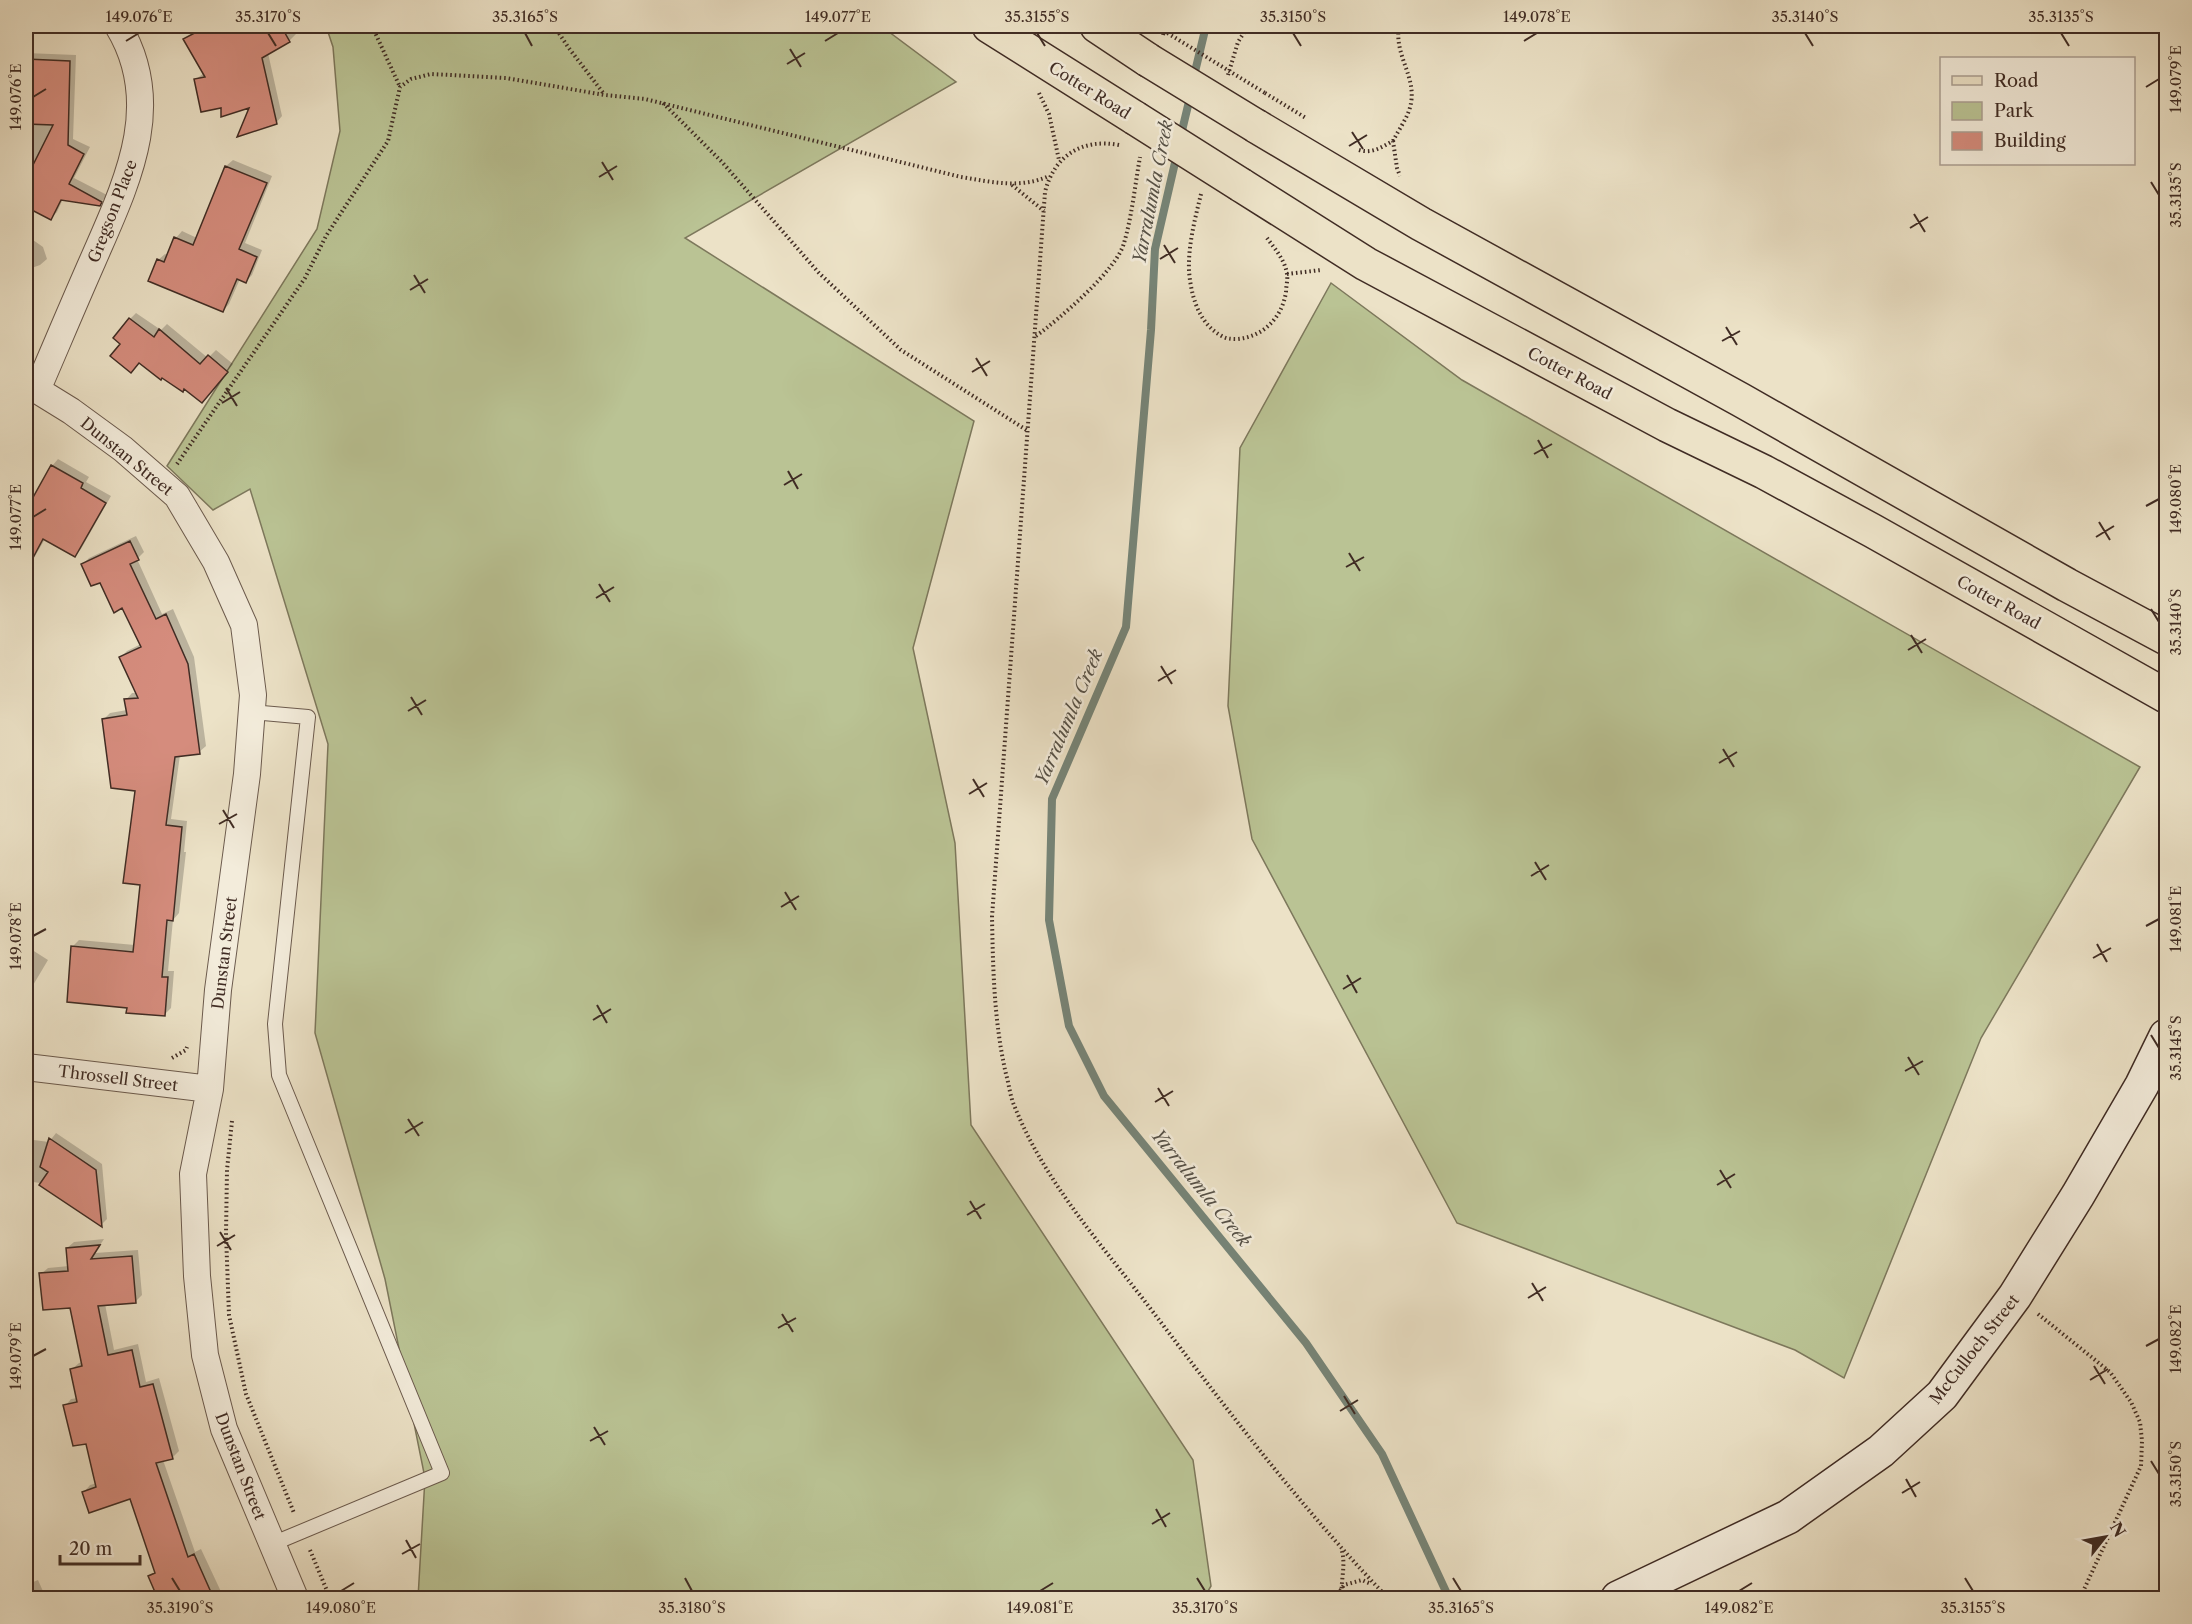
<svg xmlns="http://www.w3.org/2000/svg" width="2192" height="1624" font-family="'Libre Caslon Text',serif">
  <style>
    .green { fill: #bac394; stroke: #7d785c; stroke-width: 1.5 }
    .shadow { fill: #0003 }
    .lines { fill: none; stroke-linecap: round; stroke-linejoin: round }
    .stream { stroke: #768477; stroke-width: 8 }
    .building { fill: #d58c7d; stroke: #402c24; stroke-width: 1.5 }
    .lane-casing { stroke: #6b5a4d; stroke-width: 16 }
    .street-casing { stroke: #6b5a4d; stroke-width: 28 }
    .secondary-casing { stroke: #402c24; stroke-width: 36 }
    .primary-casing { stroke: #402c24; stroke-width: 36 }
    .path { stroke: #402c24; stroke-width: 4; stroke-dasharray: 1.5 3; stroke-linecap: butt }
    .lane { stroke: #f3ecdb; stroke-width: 14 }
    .street { stroke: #f3ecdb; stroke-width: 26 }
    .secondary { stroke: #f3ecdb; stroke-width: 33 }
    .primary { stroke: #ece2c7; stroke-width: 33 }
    .primary-bridge-casing { stroke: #402c24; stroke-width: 36; stroke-linecap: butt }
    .path-bridge { stroke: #402c24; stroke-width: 4; stroke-dasharray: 1.5 3; stroke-linecap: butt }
    .primary-bridge { stroke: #ece2c7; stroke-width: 33 }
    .ticks { fill: none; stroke: #402c24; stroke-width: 2 }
    .labels { text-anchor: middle; stroke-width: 5; stroke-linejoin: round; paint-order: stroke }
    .street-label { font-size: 16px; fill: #402c24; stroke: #f3ecdb }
    .water-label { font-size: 18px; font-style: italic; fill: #565147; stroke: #f3ecdb }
    .neatline { fill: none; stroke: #402c24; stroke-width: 2 }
    .ticks-label { font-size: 15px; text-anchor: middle; fill: #402c24 }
  </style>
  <rect width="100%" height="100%" fill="#ece2c7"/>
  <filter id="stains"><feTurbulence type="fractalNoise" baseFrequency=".00333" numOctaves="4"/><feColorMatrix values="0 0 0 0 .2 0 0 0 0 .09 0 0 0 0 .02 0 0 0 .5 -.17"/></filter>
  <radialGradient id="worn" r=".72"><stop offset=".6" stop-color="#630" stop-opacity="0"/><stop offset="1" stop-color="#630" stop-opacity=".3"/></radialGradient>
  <path class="green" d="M326 26H881L956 82 685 238 974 421 913 648 955 843 971 1125 1193 1460 1211 1586 1204 1598H418L425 1478 385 1279 315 1033 328 744 250 489 213 510 167 466 317 229 340 131 333 47Z
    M1331 283 1462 380 2140 767 1981 1038 1844 1378 1795 1350 1457 1223 1252 839 1228 706 1240 448Z"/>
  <path class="shadow" d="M205 26H291L296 34 289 41 268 53 282 116 276 123 252 105 223 106 195 80 204 73 185 39 192 33Z
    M26 53 76 55 73 139 90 147 74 178 107 195 99 205 63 199 57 212 51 218 26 205Z
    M233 160 272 176 245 243 262 250 252 275 246 281 240 279 229 304 223 311 158 260 165 254 168 255 176 238 182 231 197 238 226 166Z
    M26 235 43 247 47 259 40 265 26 270Z
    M136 313 161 330 167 324 208 358 216 350 233 364 208 395 122 343 130 319Z
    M58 459 89 477 86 482 111 496 81 549 75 555 45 539 31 563 26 569V513L52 466Z
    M136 536 144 552 137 559 162 614 173 609 194 657 206 746 199 752 180 755 171 819 187 821 184 852H186L179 913 173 920 168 971H174L171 1008 164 1015 128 1007 73 946 79 940 135 945 142 883 136 790 104 719 110 713 127 710 126 700 132 693H138L121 657 127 651 141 644 123 607 100 581 83 564 89 558Z
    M30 748 34 772 26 779V749Z
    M26 946 48 960 26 997Z
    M56 1133 102 1164 107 1219 101 1225 40 1183 26 1181V1139L49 1142Z
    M104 1239 95 1253 138 1250 142 1295 135 1302 105 1304 114 1350 138 1344 146 1382 159 1378 179 1451 173 1457 163 1460 195 1552 201 1549 224 1598H160L150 1576 156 1570 131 1497 84 1492 90 1485 97 1483 87 1442 65 1406 71 1399 78 1398 72 1369 79 1363 83 1362 71 1307 41 1274 48 1268 69 1266 67 1248 74 1242Z
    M38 1580 46 1598H26V1585Z"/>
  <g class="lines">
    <path class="stream" d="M1193 80 1206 26
      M1180 139 1191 93
      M1177 154 1155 249 1151 330 1126 627 1052 799 1049 920 1069 1026 1104 1096 1306 1343 1382 1454 1449 1598"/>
  </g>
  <path class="building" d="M208 26H281L290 42 262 58 277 124 237 137 249 108 221 117V108L201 112 194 79 205 77 183 39Z
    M26 59 70 61 68 145 84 154 69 184 102 202 100 206 61 200 51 220 26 207V179L53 125 26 124Z
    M225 166 267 183 239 249 257 257 246 283 237 279 223 312 148 281 157 259 164 262 174 237 193 245Z
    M129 318 154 337 159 329 200 364 208 355 228 372 202 403 184 389 183 392 162 378 161 380 139 363 131 373 110 356 120 344 113 338Z
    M51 465 83 483 81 488 106 503 75 557 43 539 26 571V510Z
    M130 541 139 560 130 564 156 619 166 614 188 664 200 754 175 757 166 825 182 827 173 921 167 920 162 977H168L165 1016 126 1013 127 1008 67 1002 71 946 133 952 140 885 123 883 135 791 111 788 102 719 127 715 124 699 138 698 119 657 141 647 122 608 114 613 100 583 91 586 81 564Z
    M49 1138 96 1170 102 1227 39 1185 48 1172 40 1167Z
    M100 1245 91 1259 132 1256 136 1303 98 1306 108 1355 132 1350 140 1387 153 1384 173 1459 156 1463 188 1557 194 1554 214 1599H158L148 1576 155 1573 130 1499 89 1513 82 1492 96 1487 86 1444 73 1446 63 1405 77 1402 70 1369 82 1366 70 1308 43 1310 39 1273 68 1271 66 1248Z"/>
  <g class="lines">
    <defs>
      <path id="lane" d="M252 712 308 717 275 1024 279 1075 442 1473 272 1544"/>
      <path id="street" d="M26 386 37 390 71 411 123 449 177 496 216 562 244 625 253 695 247 774 218 990 210 1089 193 1174 197 1276 205 1355 224 1429 295 1598
        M37 390C56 346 74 303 93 260 126 184 166 105 118 26
        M26 1067 210 1089"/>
      <path id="secondary" d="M1618 1598 1788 1517 1881 1451 1942 1395 2015 1296 2078 1195 2142 1085 2166 1036"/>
      <path id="primary" d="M989 26 1135 118
        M1097 26 1148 60
        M1256 126 1421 224 1741 400 2067 585 2166 638
        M1241 185 1366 264 1667 425 1764 472 1873 531 2166 696"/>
    </defs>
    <use href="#lane" class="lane-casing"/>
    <use href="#street" class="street-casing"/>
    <use href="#secondary" class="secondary-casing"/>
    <use href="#primary" class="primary-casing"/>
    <path class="path" d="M372 26 400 87
      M554 26 568 47 604 94
      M1163 35 1165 26
      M1228 75 1238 42 1248 26
      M1039 93 1049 114 1059 160
      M1265 93 1306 118
      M663 103 722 162 819 273 901 350 1028 431
      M1393 141C1399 129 1409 116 1411 103 1416 76 1394 55 1399 26
      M1119 145C1082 138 1054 156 1045 192L992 917C993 970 994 1022 1006 1074 1009 1084 1010 1096 1014 1105 1044 1181 1101 1244 1150 1308 1226 1408 1301 1508 1388 1598
      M1359 150C1372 154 1382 147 1393 141L1397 168 1400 176
      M1012 185 1044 211
      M1201 194C1195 219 1188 245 1189 271 1191 295 1198 322 1220 335 1226 339 1231 339 1237 339 1263 337 1282 318 1286 292 1286 286 1288 280 1287 274 1285 260 1275 249 1267 238
      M1287 274 1321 270
      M1036 336C1058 320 1117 270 1124 243 1132 216 1135 185 1140 157
      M177 464 305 278 326 236 388 141 400 87 411 79 431 74 506 78 605 95 645 99 961 177C992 182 1020 189 1049 176
      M172 1058 186 1050 187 1047
      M232 1121 227 1170 226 1234 229 1315 246 1394 294 1513
      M2038 1314 2110 1372 2131 1402 2140 1422 2142 1441 2141 1466 2080 1598
      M310 1550 330 1598
      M1342 1551C1346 1567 1340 1582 1342 1598
      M1335 1598 1344 1585 1362 1580 1371 1584"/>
    <use href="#lane" class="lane"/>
    <use href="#street" class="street"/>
    <use href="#secondary" class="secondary"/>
    <use href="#primary" class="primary"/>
    <defs>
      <path id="primary-bridge" d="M1148 60 1256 126
        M1135 118 1241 185"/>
    </defs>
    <use href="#primary-bridge" class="primary-bridge-casing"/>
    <path class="path-bridge" d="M1156 26 1265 93"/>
    <use href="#primary-bridge" class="primary-bridge"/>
  </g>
  <path class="ticks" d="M268 33 276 46M525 33 532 46M1037 33 1045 46M1293 33 1301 46M1805 33 1813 46M2061 33 2069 46M126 41 139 33M825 41 838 33M1524 41 1537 33M790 49 801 67M787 64 805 53M2146 87 2159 79M33 97 46 89M1352 132 1363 149M1349 146 1367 135M602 162 613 180M599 177 617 166M2151 182 2159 195M1914 214 1925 232M1910 228 1928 217M1164 245 1175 263M1160 259 1178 248M414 275 425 293M410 290 428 279M1726 327 1737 345M1722 341 1740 331M976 358 987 376M972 372 990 361M226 388 237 406M222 403 240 392M1538 440 1548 458M1534 454 1552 444M788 471 798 489M784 485 802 474M2146 506 2159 499M33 517 46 509M2099 522 2110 540M2096 537 2114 526M1349 553 1360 571M1346 567 1364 557M599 584 610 602M596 598 614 587M2151 609 2159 622M1911 635 1922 653M1908 650 1926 639M1161 666 1172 684M1158 681 1176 670M411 697 422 715M408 711 426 700M1723 749 1734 767M1719 763 1737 752M973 779 984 797M969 794 987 783M223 810 234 828M219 824 237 814M1535 862 1546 880M1531 876 1549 865M785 892 796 910M781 907 799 896M2146 926 2159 919M33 936 46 929M2097 944 2107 962M2093 958 2111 948M1347 975 1357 993M1343 989 1361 978M597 1005 607 1023M593 1020 611 1009M2151 1035 2159 1048M1908 1057 1919 1075M1905 1071 1923 1061M1158 1088 1169 1106M1155 1102 1173 1091M408 1119 419 1136M405 1133 423 1122M1720 1170 1731 1188M1717 1185 1735 1174M970 1201 981 1219M967 1215 985 1204M220 1232 231 1250M217 1246 235 1235M1532 1283 1543 1301M1528 1298 1546 1287M782 1314 793 1332M778 1328 796 1318M2146 1346 2159 1339M33 1356 46 1349M2094 1366 2105 1384M2090 1380 2108 1369M1344 1396 1355 1414M1340 1411 1358 1400M594 1427 605 1445M590 1441 608 1431M2151 1461 2159 1474M1906 1479 1916 1497M1902 1493 1920 1482M1156 1509 1166 1527M1152 1524 1170 1513M406 1540 416 1558M402 1554 420 1544M172 1578 180 1591M685 1578 692 1591M1197 1578 1205 1591M1453 1578 1461 1591M1965 1578 1973 1591M341 1591 354 1583M1040 1591 1053 1583M1739 1591 1752 1583"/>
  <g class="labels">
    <g class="street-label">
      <text transform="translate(1090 90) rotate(32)" y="6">Cotter Road</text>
      <text transform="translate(112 211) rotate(-69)" y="6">Gregson Place</text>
      <text transform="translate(1570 373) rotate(28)" y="6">Cotter Road</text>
      <text transform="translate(127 456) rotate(39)" y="6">Dunstan Street</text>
      <text transform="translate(1999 602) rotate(29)" y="6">Cotter Road</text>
      <text transform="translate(224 953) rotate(-83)" y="6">Dunstan Street</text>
      <text transform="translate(118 1078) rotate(7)" y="6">Throssell Street</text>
      <text transform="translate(1974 1349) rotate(-52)" y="6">McCulloch Street</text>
      <text transform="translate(241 1466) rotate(69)" y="6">Dunstan Street</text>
    </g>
    <g class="water-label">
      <text transform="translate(1153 192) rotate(-79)" y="6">Yarralumla Creek</text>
      <text transform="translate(1069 717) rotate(-67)" y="6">Yarralumla Creek</text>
      <text transform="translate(1201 1188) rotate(51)" y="6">Yarralumla Creek</text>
    </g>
  </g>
  <rect width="2192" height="1624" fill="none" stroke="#ece2c7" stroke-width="66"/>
  <rect x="1940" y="57" width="195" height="108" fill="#f3ecdb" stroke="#ab9f92" stroke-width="1.5"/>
  <rect x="1952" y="76" width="30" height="9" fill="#ece2c7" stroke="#ab9f92" stroke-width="1.5"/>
  <text x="1994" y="87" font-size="18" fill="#402c24">Road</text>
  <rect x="1952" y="102" width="30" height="18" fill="#bac394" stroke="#ab9f92" stroke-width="1.5"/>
  <text x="1994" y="117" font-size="18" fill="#402c24">Park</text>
  <rect x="1952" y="132" width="30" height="18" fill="#d58c7d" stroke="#ab9f92" stroke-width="1.5"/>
  <text x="1994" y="147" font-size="18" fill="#402c24">Building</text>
  <g transform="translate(2105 1537) rotate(59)" stroke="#f3ecdb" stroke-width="4.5" paint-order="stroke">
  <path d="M0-4.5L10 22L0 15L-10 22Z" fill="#402c24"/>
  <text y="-9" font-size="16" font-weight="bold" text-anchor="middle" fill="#402c24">N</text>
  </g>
  <path d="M60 1555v9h80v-9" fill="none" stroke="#402c24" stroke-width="3"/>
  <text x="69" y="1555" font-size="18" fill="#402c24" stroke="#f3ecdb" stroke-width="4.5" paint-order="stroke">20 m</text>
  <rect x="33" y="33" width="2126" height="1558" class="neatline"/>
  <g class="ticks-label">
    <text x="139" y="22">149.076°E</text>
    <text x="268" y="22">35.3170°S</text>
    <text x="525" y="22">35.3165°S</text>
    <text x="838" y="22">149.077°E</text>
    <text x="1037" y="22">35.3155°S</text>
    <text x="1293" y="22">35.3150°S</text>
    <text x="1537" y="22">149.078°E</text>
    <text x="1805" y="22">35.3140°S</text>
    <text x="2061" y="22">35.3135°S</text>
    <text transform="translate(2176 79) rotate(-90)" y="5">149.079°E</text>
    <text transform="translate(16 97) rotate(-90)" y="5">149.076°E</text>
    <text transform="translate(2176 195) rotate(-90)" y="5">35.3135°S</text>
    <text transform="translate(2176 499) rotate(-90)" y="5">149.080°E</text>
    <text transform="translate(16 517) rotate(-90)" y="5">149.077°E</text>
    <text transform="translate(2176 622) rotate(-90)" y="5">35.3140°S</text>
    <text transform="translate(2176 919) rotate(-90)" y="5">149.081°E</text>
    <text transform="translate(16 936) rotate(-90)" y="5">149.078°E</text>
    <text transform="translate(2176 1048) rotate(-90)" y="5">35.3145°S</text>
    <text transform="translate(2176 1339) rotate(-90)" y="5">149.082°E</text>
    <text transform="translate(16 1356) rotate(-90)" y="5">149.079°E</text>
    <text transform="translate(2176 1474) rotate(-90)" y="5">35.3150°S</text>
    <text x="180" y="1613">35.3190°S</text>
    <text x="341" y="1613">149.080°E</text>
    <text x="692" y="1613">35.3180°S</text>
    <text x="1040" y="1613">149.081°E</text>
    <text x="1205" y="1613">35.3170°S</text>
    <text x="1461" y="1613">35.3165°S</text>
    <text x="1739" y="1613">149.082°E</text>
    <text x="1973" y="1613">35.3155°S</text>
  </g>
  <rect width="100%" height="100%" filter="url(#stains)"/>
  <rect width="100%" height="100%" fill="url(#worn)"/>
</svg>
